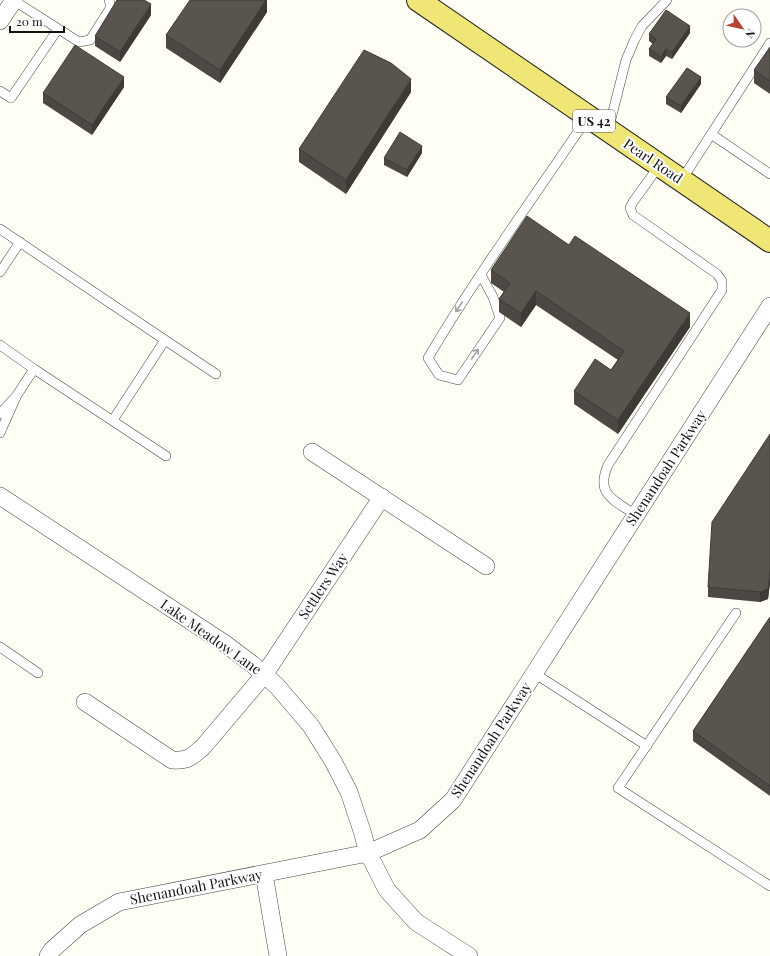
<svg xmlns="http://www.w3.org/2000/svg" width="770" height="956" font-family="'Playfair Display',serif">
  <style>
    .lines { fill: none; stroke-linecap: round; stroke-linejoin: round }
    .lane-casing { stroke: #444; stroke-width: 10 }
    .street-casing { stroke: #444; stroke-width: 18 }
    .primary-casing { stroke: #222; stroke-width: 24 }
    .lane { stroke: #fff; stroke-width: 9 }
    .street { stroke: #fff; stroke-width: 17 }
    .primary { stroke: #efe675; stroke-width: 22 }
    .wall { fill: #4d4843 }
    .shaded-wall { fill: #3e3b37 }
    .building { fill: #59544e; stroke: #3e3b37 }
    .oneway { stroke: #a0a0a0 }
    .labels { text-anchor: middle; stroke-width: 4; stroke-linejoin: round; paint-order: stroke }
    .shield { fill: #fff; stroke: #585858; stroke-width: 1 }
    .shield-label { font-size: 13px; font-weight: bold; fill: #111 }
    .street-label { font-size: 14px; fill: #111; stroke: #fff }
  </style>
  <rect width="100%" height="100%" fill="#fefef5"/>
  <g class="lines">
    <defs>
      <path id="lane" d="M13 0 79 42 90 40 111 7 109 0
        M0 91 11 98 58 29
        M608 131 626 60 635 39 642 26 667 0
        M711 134 770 174
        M681 181 770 43
        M0 229 165 340 113 420
        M0 272 20 242
        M481 275 493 297 500 318 458 380 439 375 428 358C477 275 534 197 588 117
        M165 340 216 374
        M0 345 34 369
        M17 395 34 369 166 456
        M0 414 17 395 0 433
        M636 515C614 500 595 495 608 465L722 290V281L717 274 633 215 630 208 633 202 659 166
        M736 613 618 788 770 886
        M0 647 38 673
        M534 673 647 746"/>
      <path id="street" d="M0 21 14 0
        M312 452 486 566
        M0 496 224 643 252 664 277 686 311 726 333 761 349 792 362 831 368 853 387 890 416 922 469 956
        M85 702 172 760C189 761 191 757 203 747L264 675 382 497
        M264 874 278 956
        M48 956 52 950 80 925 119 902 368 853 420 830 453 800 770 306"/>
      <path id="primary" d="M418 0 770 241"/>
    </defs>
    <use href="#lane" class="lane-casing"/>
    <use href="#street" class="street-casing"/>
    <use href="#primary" class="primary-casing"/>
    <use href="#lane" class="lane"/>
    <use href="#street" class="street"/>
    <use href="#primary" class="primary"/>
  </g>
  <path class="wall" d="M267 0V12L220 83 166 48V35Z
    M151 15 120 62 95 46V36Z
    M690 33 672 59 666 56 661 63 649 56V49L653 44 649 41V34Z
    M770 47V94L754 83V70Z
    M701 84 681 113 666 104V97Z
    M124 87 92 135 43 103V93Z
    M411 92 346 194 299 162V149Z
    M422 153 407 177 384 165V158Z
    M491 270 690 327 618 434 574 404V391L611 370 618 360 536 305 521 327 499 312V299L504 292 491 283Z
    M770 434V583L768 599 760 602 708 597V587Z
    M770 617V796L693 741V731Z"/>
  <path class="shaded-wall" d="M266 0H267V12L220 83V70Z
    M151 4V15L120 62V52Z
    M690 26V33L672 59V52Z
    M666 49V56L661 63V57Z
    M124 77V87L92 135V125Z
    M701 77V84L681 113V106Z
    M411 79V92L346 194V180Z
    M422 146V153L407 177V170Z
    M536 291V305L521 327V313Z
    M690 313V327L618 434V420Z
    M770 572V583L768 599 760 602V592Z"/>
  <path class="building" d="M117 0H144L151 4 120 52 95 36Z
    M190 0H266L220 70 166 35Z
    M666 10 690 26 672 52 666 49 661 57 649 49 656 39 649 34Z
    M75 45 124 77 92 125 43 93Z
    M770 47V81L754 70Z
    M364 50 391 63 411 79 346 180 299 149Z
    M687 68 701 77 681 106 666 97Z
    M400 132 422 146 407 170 384 158Z
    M527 216 569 245 575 236 690 313 618 420 574 391 595 359 611 370 624 351 536 291 521 313 499 299 510 283 491 270Z
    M770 434V572L768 589 760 592 708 587 712 522Z
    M770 617V786L693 731Z"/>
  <defs><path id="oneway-shaft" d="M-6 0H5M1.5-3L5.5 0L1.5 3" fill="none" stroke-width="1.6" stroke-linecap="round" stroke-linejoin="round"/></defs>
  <g class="oneway">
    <use href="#oneway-shaft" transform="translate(459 307) rotate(124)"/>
    <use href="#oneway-shaft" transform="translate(475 354) rotate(-56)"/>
  </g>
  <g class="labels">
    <rect class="shield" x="573" y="110" width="42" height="22" rx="3"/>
    <g class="shield-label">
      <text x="594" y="126">US 42</text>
    </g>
    <g class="street-label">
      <text transform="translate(653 161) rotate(34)" y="5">Pearl Road</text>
      <text transform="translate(666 468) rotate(-57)" y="5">Shenandoah Parkway</text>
      <text transform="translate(323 586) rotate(-56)" y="5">Settlers Way</text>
      <text transform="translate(211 637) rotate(35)" y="5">Lake Meadow Lane</text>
      <text transform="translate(491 740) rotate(-57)" y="5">Shenandoah Parkway</text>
      <text transform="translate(196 887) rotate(-11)" y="5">Shenandoah Parkway</text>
    </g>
  </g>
  <g transform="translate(742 28) rotate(124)"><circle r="19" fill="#ffffff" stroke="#a0a0a0"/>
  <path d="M0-3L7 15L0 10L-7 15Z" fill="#b84231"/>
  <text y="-6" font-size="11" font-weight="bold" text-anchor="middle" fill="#111111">N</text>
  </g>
  <path d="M10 26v6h54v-6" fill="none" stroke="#111111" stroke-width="2"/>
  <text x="16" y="26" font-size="12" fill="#111111" stroke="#ffffff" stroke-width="3" paint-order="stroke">20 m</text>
</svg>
